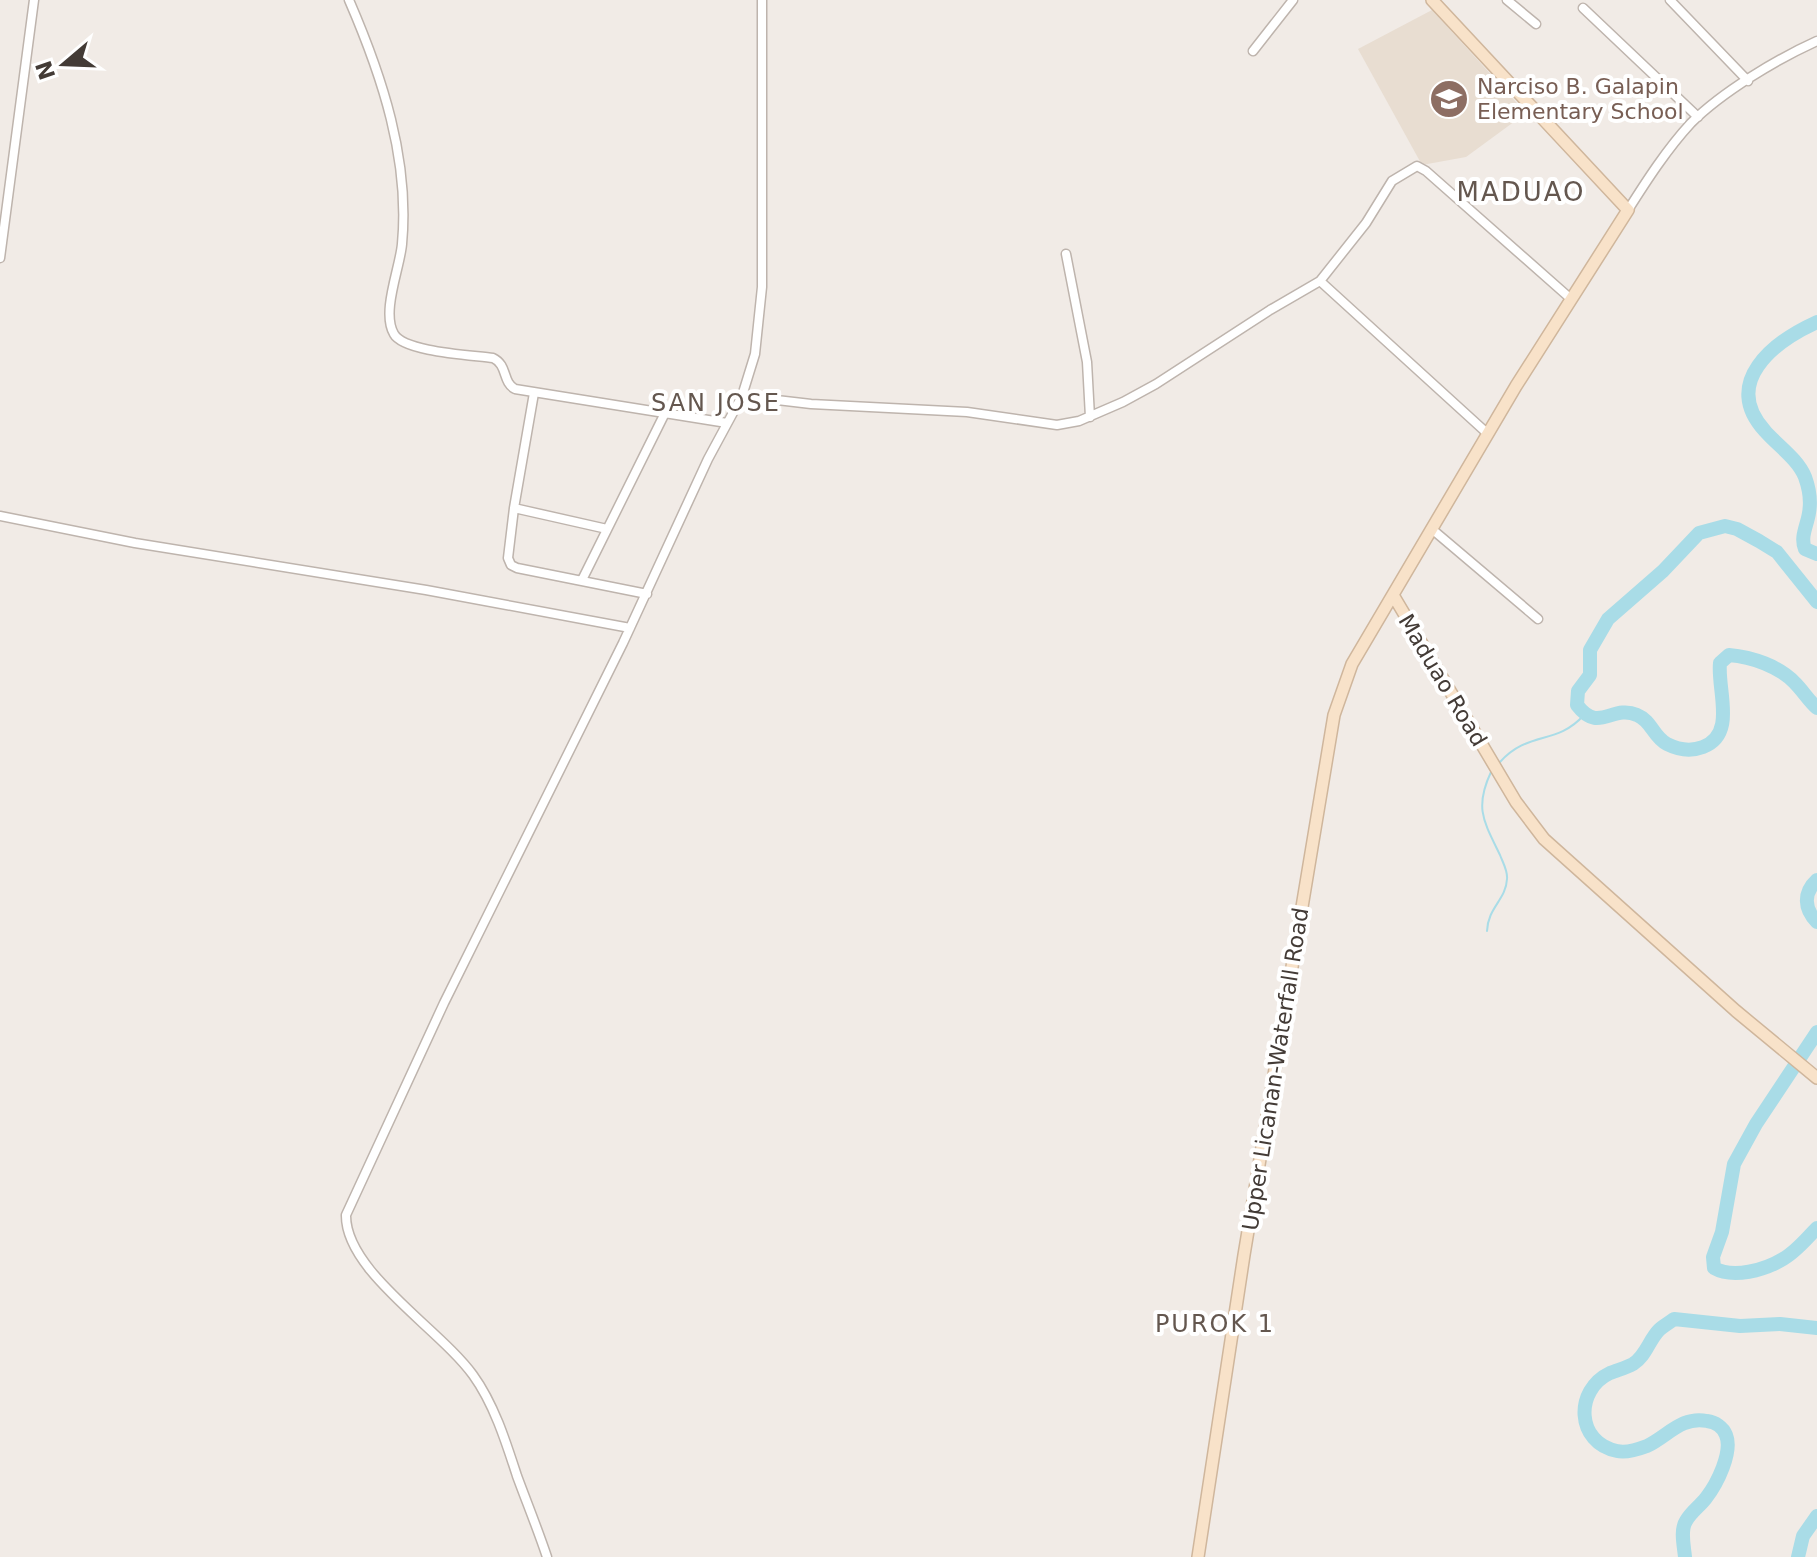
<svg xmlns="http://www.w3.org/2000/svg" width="1817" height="1557" font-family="'DejaVu Sans',sans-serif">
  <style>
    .education { fill: #e8ddd1 }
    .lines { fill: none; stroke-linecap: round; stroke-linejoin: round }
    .stream { stroke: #a9dce7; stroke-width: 2 }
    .river { stroke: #a9dce7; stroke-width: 14 }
    .street-casing { stroke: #beb4ad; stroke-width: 11 }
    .secondary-casing { stroke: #cfb69c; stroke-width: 14 }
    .street { stroke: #fff; stroke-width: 8 }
    .secondary { stroke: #f8e2c9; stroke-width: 11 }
    .labels { text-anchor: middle; stroke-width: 8; stroke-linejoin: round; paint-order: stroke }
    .education-label { font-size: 22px; fill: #785e54; stroke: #fff; text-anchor: start }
    .street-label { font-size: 22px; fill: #433b36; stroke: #fff }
    .neighbourhood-label { font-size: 24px; letter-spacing: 2px; fill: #64574f; stroke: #fff }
    .quarter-label { font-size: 26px; letter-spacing: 2px; fill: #64574f; stroke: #fff }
  </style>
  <rect width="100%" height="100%" fill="#f1ebe6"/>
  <path class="education" d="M1432 10 1526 113 1466 157 1422 165 1358 49Z"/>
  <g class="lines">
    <path class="stream" d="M1500 762C1529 730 1556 746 1584 715
      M1487 931C1488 907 1506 900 1507 879 1508 871 1503 863 1500 855 1484 822 1474 808 1491 772"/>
    <path class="river" d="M1817 322C1773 342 1721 383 1765 431 1777 445 1798 459 1805 477 1809 488 1811 502 1809 513 1807 526 1800 537 1805 549L1817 554
      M1817 602 1777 552 1759 541 1737 529 1725 526 1699 533 1663 571 1608 619 1590 650V675L1578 691 1577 705C1599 734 1612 704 1637 715 1652 721 1653 737 1667 744 1679 750 1690 752 1703 747 1737 734 1717 690 1720 663L1729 655C1752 657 1779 666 1795 683 1803 691 1809 701 1817 708
      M1817 880C1803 893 1804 909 1817 922
      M1817 1032 1756 1124 1734 1164 1722 1232 1713 1257 1714 1268C1733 1279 1765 1270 1783 1259 1796 1252 1807 1238 1817 1228
      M1685 1557C1684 1546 1680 1530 1686 1521 1691 1512 1700 1506 1706 1498 1717 1484 1733 1452 1726 1435 1723 1427 1715 1422 1707 1421 1681 1416 1668 1436 1647 1446 1639 1449 1625 1453 1617 1451 1576 1443 1574 1390 1610 1373 1617 1370 1626 1368 1633 1364 1646 1356 1649 1340 1659 1330 1663 1326 1669 1323 1674 1319L1740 1326 1780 1324 1817 1328
      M1798 1557 1803 1536 1817 1516"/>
    <defs>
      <path id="street" d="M349 0C382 76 410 160 402 244 400 268 381 312 394 334 404 352 472 355 493 358 508 365 502 382 515 389L727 423
        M1507 0 1536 24
        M1670 0 1748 81
        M1583 8 1698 117
        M1253 51 1293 0
        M1628 210C1647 180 1667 149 1691 123 1722 92 1777 59 1817 41
        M1066 254 1087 362 1090 417
        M0 258 34 0
        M1320 281 1488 434
        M534 393 514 508 508 558 511 565 517 568 647 594
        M742 396 811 404 967 412 1057 425 1079 421 1123 402 1156 384 1270 310 1320 281 1366 223 1392 181 1417 166 1426 171 1571 299
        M514 508 607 529
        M0 516 135 543 426 590 630 628
        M1433 530 1538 619
        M582 580 666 411
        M547 1557C538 1530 527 1503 517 1476 506 1442 494 1404 473 1375 440 1329 345 1271 346 1215L444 1003 623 643 708 459 742 396 755 354 762 287V0"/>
      <path id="secondary" d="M1393 595 1516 802 1544 839 1736 1011 1817 1078
        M1198 1557 1244 1255 1334 715 1352 664 1516 386 1628 210 1432 0"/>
    </defs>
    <use href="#street" class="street-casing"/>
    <use href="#secondary" class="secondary-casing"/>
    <use href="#street" class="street"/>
    <use href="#secondary" class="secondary"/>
  </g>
  <defs>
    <symbol id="school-disc" viewBox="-11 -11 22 22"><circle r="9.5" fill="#8d6e63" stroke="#fff"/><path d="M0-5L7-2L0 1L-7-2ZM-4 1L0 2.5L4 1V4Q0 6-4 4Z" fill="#fff"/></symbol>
  </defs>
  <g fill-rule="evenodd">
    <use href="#school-disc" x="1427" y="77" width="44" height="44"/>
  </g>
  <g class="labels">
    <g class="education-label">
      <text x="1477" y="94">Narciso B. Galapin<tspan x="1477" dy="25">Elementary School</tspan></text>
    </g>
    <g class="street-label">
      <text transform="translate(1443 680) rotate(59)" y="8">Maduao Road</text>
      <text transform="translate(1275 1069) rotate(-81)" y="8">Upper Licanan-Waterfall Road</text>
    </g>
    <g class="neighbourhood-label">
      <text x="716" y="411">SAN JOSE</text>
      <text x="1215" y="1332">PUROK 1</text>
    </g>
    <g class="quarter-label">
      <text x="1521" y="201">MADUAO</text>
    </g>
  </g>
  <g transform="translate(64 64) rotate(251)" stroke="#ffffff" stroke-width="6" paint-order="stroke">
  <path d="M0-6L14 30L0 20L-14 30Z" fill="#433b36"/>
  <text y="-12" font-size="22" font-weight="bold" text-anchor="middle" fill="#433b36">N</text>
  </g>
</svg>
